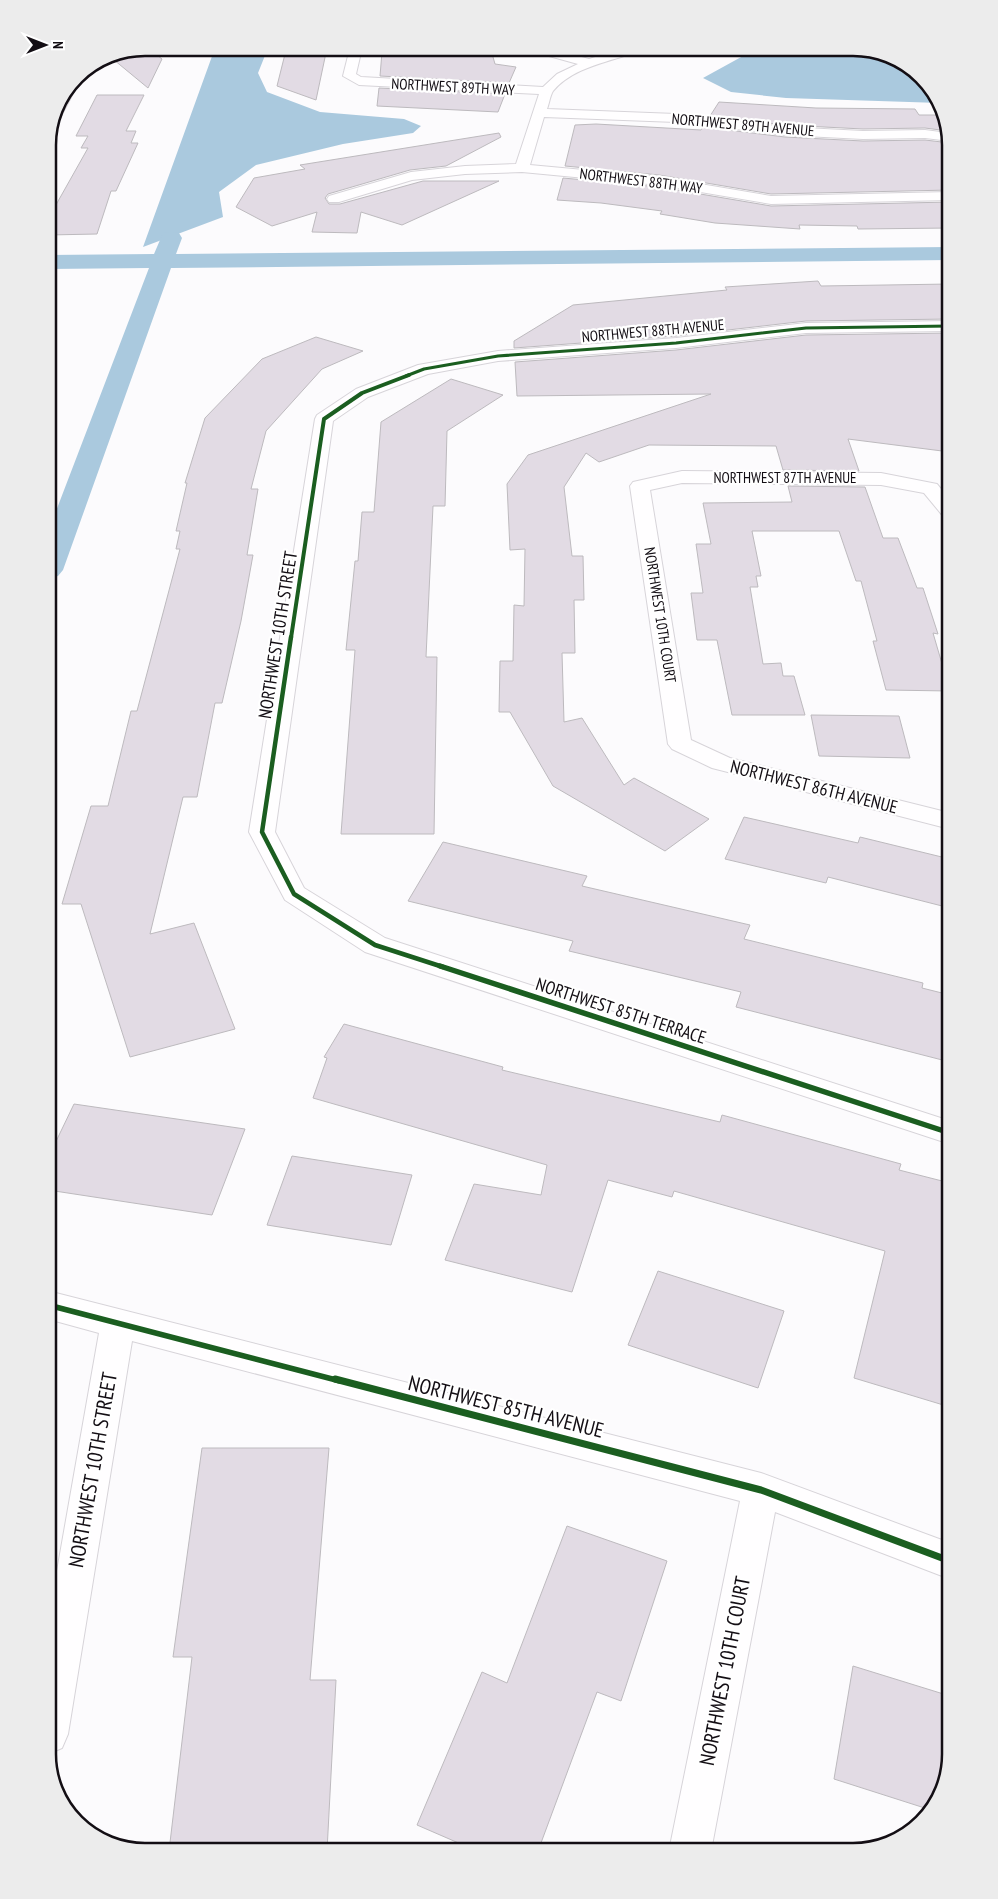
<svg xmlns="http://www.w3.org/2000/svg" width="998" height="1899" font-family="'PT Sans Narrow',sans-serif">
  <style>
    .water { fill: #aac9de }
    .lines { fill: none; stroke-linecap: round; stroke-linejoin: round }
    .canal { fill: #aac9de; fill-rule: evenodd }
    .building { fill: #e2dbe4; stroke: #bdbabe }
    .minor-casing { stroke: #d7d4d9; stroke-width: 2 }
    .minor { fill: #fffeff; fill-rule: evenodd }
    .cycleway-far4-casing { stroke: #fff; stroke-width: 5 }
    .cycleway-far3-casing { stroke: #fff; stroke-width: 6 }
    .cycleway-far2-casing { stroke: #fff; stroke-width: 8 }
    .cycleway-far1-casing { stroke: #fff; stroke-width: 9 }
    .cycleway-casing { stroke: #fff; stroke-width: 10 }
    .cycleway-far4 { stroke: #1b5e20; stroke-width: 3 }
    .cycleway-far3 { stroke: #1b5e20; stroke-width: 4 }
    .cycleway-far2 { stroke: #1b5e20; stroke-width: 4.5 }
    .cycleway-far1 { stroke: #1b5e20; stroke-width: 5.5 }
    .cycleway { stroke: #1b5e20; stroke-width: 7 }
    .labels { text-anchor: middle; stroke-width: 4.5; stroke-linejoin: round; paint-order: stroke }
    .far-street-label { font-size: 15px; fill: #130e14; stroke: #fff }
    .street-label { font-size: 18px; fill: #130e14; stroke: #fff }
    .near-street-label { font-size: 21px; fill: #130e14; stroke: #fff }
    .rim { fill: none; stroke: #130e14; stroke-width: 2.5 }
  </style>
  <rect width="100%" height="100%" fill="#fcfbfd"/>
  <path class="water" d="M215 48H268L258 73 267 92 320 112 404 119 421 126 413 133 343 144 256 165 219 192 223 217 143 247Z
    M752 48H860L912 67 940 103 786 98 731 92 703 78 743 56Z"/>
  <g class="lines">
    <path class="canal" d="M171 232 179 233 182 238 176 254 950 247V260L171 268 63 570 58 576 48 579V532L149 268 48 269V255L154 254 163 233Z"/>
  </g>
  <path class="building" d="M148 48 162 59 148 88 108 55Z
    M294 48H327L316 100 277 86 286 50H293Z
    M391 48H483V51L491 50 495 64 516 67 509 83 380 76 382 52H390Z
    M379 88 505 94 498 112 377 106Z
    M97 95H144L126 131H136L131 143H138L116 191H111L97 234 48 235V219L88 148H81L88 136H76Z
    M719 102 816 108 915 109 919 115H939L948 131 925 128 863 129 785 125 710 116Z
    M596 124 701 130 703 127 785 137 863 141 925 140 950 143V190L771 194 659 175 565 166 575 125Z
    M499 133 501 137 446 166 410 170 328 194 325 198 329 204H340L423 181H499L402 225 361 212 357 233 312 232 317 212 272 226 236 207 254 178 305 169 300 165Z
    M563 178 659 187 771 206 950 202V228L858 229 857 226 799 225 800 229 715 223 660 214 662 211 601 203 557 200Z
    M818 281 821 286 950 284V319L806 321 676 336 514 348V341L573 305 727 290 725 287Z
    M950 333V452L848 439 859 471 783 470 776 446 649 445 599 462 586 453 564 487 572 556H583L584 600H574L575 653H562L564 722 582 718 624 785 634 778 709 819 665 851 553 786 510 712H499L500 661H513L514 605 524 606 525 549 510 550 507 484 528 455 711 394 517 396 515 362 676 350 806 335Z
    M316 337 363 351 322 369 266 431 251 489H258L247 555H253L241 621 222 703H215L197 797H183L150 934 194 923 235 1029 130 1057 81 904H62L91 806H108L131 711H137L180 549H176L180 531H176L187 483H185L205 418 262 359Z
    M451 379 503 395 447 431 445 506H433L426 657H437L434 834H341L355 650H346L355 561H358L362 512H374L381 422Z
    M788 486 865 487 883 538H898L917 588H923L938 634 933 633 950 691 886 690 873 641H877L861 581H856L839 531H752L761 576H756L758 587H750L763 664 781 663 783 676H794L805 715H732L717 640H697L691 593H703L696 544H711L703 503 792 502Z
    M811 715 899 716 910 758 819 756Z
    M744 817 858 843 860 837 950 859V908L828 877 826 883 725 859Z
    M443 842 587 876 582 886 750 925 744 939 923 983 922 988 950 995V1062L736 1007 741 992 569 951 573 941 408 901Z
    M344 1024 503 1067 502 1070 720 1122 722 1115 901 1164 899 1170 950 1183V1407L854 1378 885 1251 674 1191 672 1197 608 1180 572 1292 445 1260 474 1184 541 1195 547 1165 313 1098 327 1058 324 1057Z
    M74 1104 245 1129 212 1215 48 1190V1158Z
    M292 1156 412 1175 391 1245 267 1225Z
    M658 1271 784 1311 758 1388 628 1345Z
    M202 1448H329L310 1680H336L327 1851H169L192 1657H173Z
    M567 1526 667 1561 621 1701 597 1692 538 1851H477L417 1825 482 1672 507 1683Z
    M853 1666 950 1696V1754L934 1808 931 1810 834 1779Z"/>
  <g class="lines">
    <defs>
      <path id="minor" d="M350 48H362L356 74 361 77 543 87 557 74 578 64 531 51 529 48H547L589 59 624 48H640L638 51C611 62 574 66 553 91 550 96 549 104 547 109L676 114 785 127 863 131 925 130 948 133 950 141 925 138 863 139 785 135 676 122 544 117 530 165 659 177 771 196 950 192V200L771 204 659 185 522 172 465 174 412 180 339 202H329L327 199 329 196 411 172 465 166 516 164 539 94 359 85 343 76Z
        M80 73 82 76 59 120 51 124 55 107Z
        M950 321V331L806 333 676 348 498 361 428 374 368 397 333 421 275 832 304 888 385 938 950 1121V1144L365 952 285 900 249 832 315 419 317 415 356 389 418 365 498 351 676 338 806 323Z
        M682 471 881 473 937 484 950 500V518L943 516 924 493 881 485 682 483 650 490 691 740 730 758 950 813V829L712 768 672 749 668 744 630 486 633 482Z
        M48 1291 761 1473 950 1543V1579L775 1512 711 1851H669L740 1501 132 1341 68 1734 62 1748 48 1754V1622L99 1333 48 1319Z"/>
    </defs>
    <use href="#minor" class="minor-casing"/>
    <use href="#minor" class="minor"/>
    <defs>
      <path id="cycleway-far4" d="M406 376 424 369 498 356 676 343 806 328 950 326"/>
      <path id="cycleway-far3" d="M291 638 324 419 362 393 409 375"/>
      <path id="cycleway-far2" d="M291 637 262 832 294 894 375 945 443 967"/>
      <path id="cycleway-far1" d="M440 966 950 1133
        M48 1305 340 1381"/>
      <path id="cycleway" d="M335 1379 761 1490 950 1561"/>
    </defs>
    <use href="#cycleway-far4" class="cycleway-far4-casing"/>
    <use href="#cycleway-far3" class="cycleway-far3-casing"/>
    <use href="#cycleway-far2" class="cycleway-far2-casing"/>
    <use href="#cycleway-far1" class="cycleway-far1-casing"/>
    <use href="#cycleway" class="cycleway-casing"/>
    <use href="#cycleway-far4" class="cycleway-far4"/>
    <use href="#cycleway-far3" class="cycleway-far3"/>
    <use href="#cycleway-far2" class="cycleway-far2"/>
    <use href="#cycleway-far1" class="cycleway-far1"/>
    <use href="#cycleway" class="cycleway"/>
  </g>
  <g class="labels">
    <g class="far-street-label">
      <text transform="translate(453 87) rotate(3)" y="5">NORTHWEST 89TH WAY</text>
      <text transform="translate(743 125) rotate(5)" y="5">NORTHWEST 89TH AVENUE</text>
      <text transform="translate(641 181) rotate(7)" y="5">NORTHWEST 88TH WAY</text>
      <text transform="translate(653 331) rotate(-5)" y="5">NORTHWEST 88TH AVENUE</text>
      <text x="785" y="483">NORTHWEST 87TH AVENUE</text>
      <text transform="translate(660 615) rotate(81)" y="5">NORTHWEST 10TH COURT</text>
    </g>
    <g class="street-label">
      <text transform="translate(278 635) rotate(-81)" y="6">NORTHWEST 10TH STREET</text>
      <text transform="translate(814 787) rotate(14)" y="6">NORTHWEST 86TH AVENUE</text>
      <text transform="translate(621 1011) rotate(18)" y="6">NORTHWEST 85TH TERRACE</text>
    </g>
    <g class="near-street-label">
      <text transform="translate(506 1407) rotate(14)" y="7">NORTHWEST 85TH AVENUE</text>
      <text transform="translate(93 1470) rotate(-80)" y="7">NORTHWEST 10TH STREET</text>
      <text transform="translate(725 1671) rotate(-79)" y="7">NORTHWEST 10TH COURT</text>
    </g>
  </g>
  <path d="M0 0H998V1899H0ZM145 56H853A89 89 0 0 1 942 145V1754A89 89 0 0 1 853 1843H145A89 89 0 0 1 56 1754V145A89 89 0 0 1 145 56Z" fill="#ececec" fill-rule="evenodd"/>
  <path class="rim" d="M145 56H853A89 89 0 0 1 942 145V1754A89 89 0 0 1 853 1843H145A89 89 0 0 1 56 1754V145A89 89 0 0 1 145 56Z"/>
  <g transform="translate(45 45) rotate(90)" stroke="#ffffff" stroke-width="4" paint-order="stroke">
  <path d="M0-4L9 19L0 12L-9 19Z" fill="#130e14"/>
  <text y="-8" font-size="14" font-weight="bold" text-anchor="middle" fill="#130e14">N</text>
  </g>
</svg>
